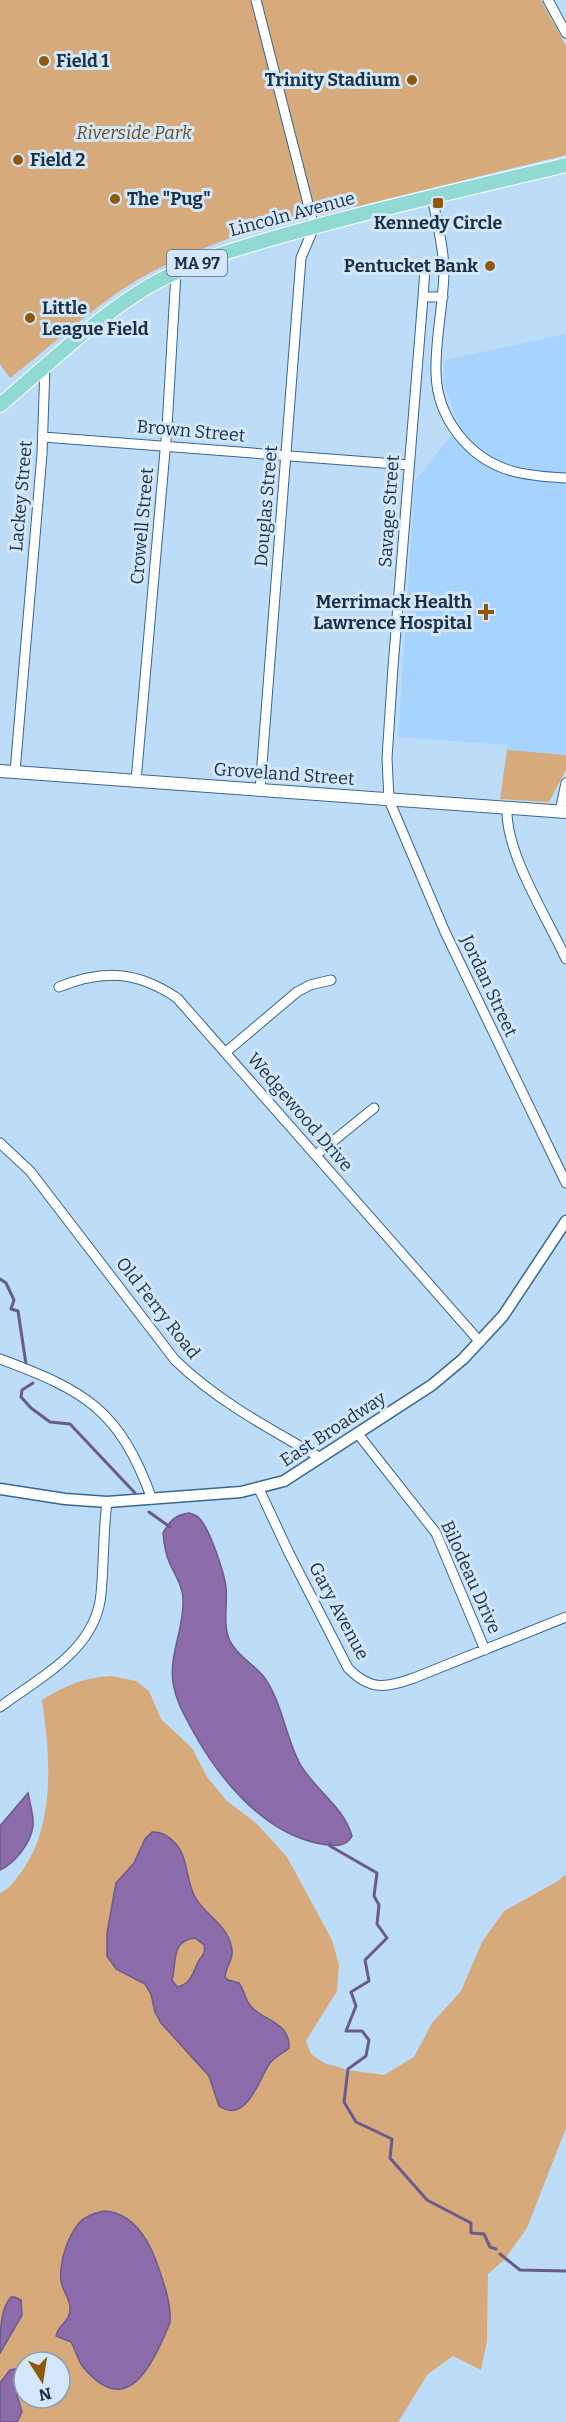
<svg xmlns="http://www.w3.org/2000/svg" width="566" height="2422" font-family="Bitter,serif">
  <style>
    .built { fill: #a7d4fe }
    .green { fill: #d7aa7b; fill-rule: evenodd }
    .water { fill: #8c6cab; stroke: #6b5a8c; stroke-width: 1.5; fill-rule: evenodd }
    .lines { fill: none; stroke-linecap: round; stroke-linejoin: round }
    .stream { stroke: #6b5a8c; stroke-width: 3 }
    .minor-casing { stroke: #386791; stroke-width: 11 }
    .tertiary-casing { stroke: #386791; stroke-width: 13 }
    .secondary-casing { stroke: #386791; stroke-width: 14 }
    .primary-casing { stroke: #fff; stroke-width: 16 }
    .minor { stroke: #fff; stroke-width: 9 }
    .tertiary { stroke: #fff; stroke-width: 10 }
    .secondary { stroke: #fff; stroke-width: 12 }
    .primary { stroke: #91dad3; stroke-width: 14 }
    .poi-dot { fill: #8f580d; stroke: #d3e7fb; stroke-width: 2 }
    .labels { text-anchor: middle; stroke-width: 6; stroke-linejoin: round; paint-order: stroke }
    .shield { fill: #d3e7fb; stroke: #54687b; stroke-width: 1.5 }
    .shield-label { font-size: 16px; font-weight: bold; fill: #1d3144 }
    .poi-label { font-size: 18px; font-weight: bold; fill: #1d3144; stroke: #d3e7fb; text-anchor: start }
    .park-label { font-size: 18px; font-style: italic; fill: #724c21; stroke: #d3e7fb }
    .street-label { font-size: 18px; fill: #1d3144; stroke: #d3e7fb }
  </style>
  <rect width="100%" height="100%" fill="#bddcf8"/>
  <path class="built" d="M566 334V755L507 750V745L398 737 415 481 459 425 443 383 445 360Z"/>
  <path class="green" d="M0 0H541L566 46V155L233 237C190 253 148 270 110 298 75 323 44 352 10 378L0 364Z
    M507 750 566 755V770L549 802 500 799Z
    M111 1676 136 1681 149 1691 161 1719 192 1748 207 1777 227 1801 256 1823 287 1857 332 1940 339 1965 337 1991 306 2041 311 2054 324 2063 348 2070 384 2075 414 2057 432 2023 461 1991 482 1942 504 1911 558 1881 566 1874V2128L527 2228 505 2259 488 2274 487 2341 481 2370 453 2356 428 2374 398 2422H0V1893C11 1888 15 1880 22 1871 56 1824 50 1754 42 1700 67 1685 82 1678 111 1676ZM24 2362H60V2398H24Z"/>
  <path class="water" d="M189 1513C193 1514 197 1515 200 1519 210 1530 224 1572 226 1587 228 1605 222 1624 230 1641 237 1656 254 1664 264 1677 282 1702 285 1735 299 1762 313 1789 343 1805 352 1836 345 1850 328 1845 316 1843 262 1831 219 1778 194 1733 185 1716 176 1702 173 1683 169 1653 185 1627 183 1598 183 1586 175 1575 170 1564 165 1554 164 1544 163 1533 170 1521 174 1515 189 1513Z
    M28 1793C30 1804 34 1815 33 1826 31 1843 15 1863 0 1870V1826Z
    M152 1832C162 1831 170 1837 176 1844 188 1858 186 1881 195 1897 205 1915 226 1924 231 1945 235 1960 226 1964 225 1977L228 1980 239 1983C244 1990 245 1998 249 2004 260 2021 290 2020 289 2048 284 2053 275 2056 270 2063 259 2078 247 2125 219 2106L209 2076 161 2023 155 2012 151 1994 145 1984 116 1969 107 1956V1933L116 1883 134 1863 145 1839ZM195 1938 204 1945C206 1954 202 1955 198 1962 193 1973 191 1984 177 1987L172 1980C177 1963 170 1941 195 1938Z
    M104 2211C143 2213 157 2260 166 2291 169 2302 171 2311 170 2323 153 2362 129 2422 83 2367 78 2360 76 2351 71 2342L56 2336C58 2324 71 2322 70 2308 70 2298 62 2290 61 2281 59 2263 67 2238 79 2223 85 2216 95 2213 104 2211Z
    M11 2297H15L21 2300 22 2315 0 2353C0 2334 0 2309 11 2297Z
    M15 2369 17 2395 22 2412 17 2422H0V2383L10 2370Z"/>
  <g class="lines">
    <path class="stream" d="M0 1279 6 1283 14 1300 11 1309 18 1311 26 1364
      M33 1383 22 1390 21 1397 31 1408 50 1422 70 1424 135 1493
      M149 1512 170 1527
      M330 1843V1846L377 1873 374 1896 379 1905 377 1924 387 1938 365 1960 369 1981 351 1992 356 2006 346 2031H362L369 2040 366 2056 348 2069 344 2102 356 2122 392 2139 390 2158 427 2200 471 2223V2233L484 2234 490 2247 496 2249
      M500 2254 520 2270 566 2271"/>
    <defs>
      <path id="minor" d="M256 0 314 227 301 258 260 790
        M548 0 566 33
        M432 197C437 222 444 248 444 273 443 307 435 340 436 373 437 418 469 459 512 471 529 476 548 477 566 478
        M423 297 425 269
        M443 297H423L393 667 387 758 389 800 445 932 566 1183
        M43 437 409 465
        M15 772 42 454 45 366
        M136 781 167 428 176 273
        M507 808C505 853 547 917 566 959
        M560 811 566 783
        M59 987C104 969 137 971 177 998L480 1342
        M226 1052 297 992 310 985 331 980
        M0 1143 30 1171 175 1360C217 1401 270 1429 321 1458
        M316 1155 374 1108
        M0 1359C86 1391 119 1409 152 1499
        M358 1434 436 1533 485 1650
        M259 1489 289 1553 348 1668C370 1691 386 1688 414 1678L566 1617
        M0 1707C40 1677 96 1650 101 1594 104 1563 103 1533 107 1502"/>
      <path id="tertiary" d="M0 1489 65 1499 107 1502 241 1492 284 1481 432 1385 463 1359 503 1316 566 1221"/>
      <path id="secondary" d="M0 771 566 812"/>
      <path id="primary" d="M0 405C49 364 94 319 149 286 198 258 252 244 306 229 392 205 479 186 566 165"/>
    </defs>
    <use href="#minor" class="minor-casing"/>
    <use href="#tertiary" class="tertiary-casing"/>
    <use href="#secondary" class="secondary-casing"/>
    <use href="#primary" class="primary-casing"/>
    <use href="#minor" class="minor"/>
    <use href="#tertiary" class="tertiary"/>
    <use href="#secondary" class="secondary"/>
    <use href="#primary" class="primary"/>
  </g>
  <g class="poi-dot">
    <circle cx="44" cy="61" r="6"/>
    <circle cx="412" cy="80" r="6"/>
    <circle cx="18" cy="160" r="6"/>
    <circle cx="115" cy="199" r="6"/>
    <rect x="432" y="197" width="12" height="12" rx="3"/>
    <circle cx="490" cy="266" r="6"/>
    <circle cx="30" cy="318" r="6"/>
    <path d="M483 603h6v6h6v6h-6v6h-6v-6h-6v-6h6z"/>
  </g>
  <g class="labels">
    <rect class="shield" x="167" y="250" width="60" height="26" rx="4.5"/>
    <g class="shield-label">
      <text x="197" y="269">MA 97</text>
    </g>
    <g class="poi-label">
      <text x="56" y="67">Field 1</text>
      <text x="400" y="86" text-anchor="end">Trinity Stadium</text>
      <text x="30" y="166">Field 2</text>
      <text x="127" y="205">The "Pug"</text>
      <text x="438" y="229" text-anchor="middle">Kennedy Circle</text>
      <text x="478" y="272" text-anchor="end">Pentucket Bank</text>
      <text x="42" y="314">Little<tspan x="42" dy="21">League Field</tspan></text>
      <text x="472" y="608" text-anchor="end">Merrimack Health<tspan x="472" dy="21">Lawrence Hospital</tspan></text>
    </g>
    <g class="park-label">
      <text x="134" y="139">Riverside Park</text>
    </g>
    <g class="street-label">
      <text transform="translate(292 214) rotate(-15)" y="6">Lincoln Avenue</text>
      <text transform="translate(191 431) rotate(5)" y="6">Brown Street</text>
      <text transform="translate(21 496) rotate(-85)" y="6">Lackey Street</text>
      <text transform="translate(266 506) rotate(-85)" y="6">Douglas Street</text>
      <text transform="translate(389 511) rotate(-86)" y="6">Savage Street</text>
      <text transform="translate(142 526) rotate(-85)" y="6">Crowell Street</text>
      <text transform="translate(284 774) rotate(4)" y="6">Groveland Street</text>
      <text transform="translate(489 986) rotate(65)" y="6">Jordan Street</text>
      <text transform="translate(300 1112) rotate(49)" y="6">Wedgewood Drive</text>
      <text transform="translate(158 1308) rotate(52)" y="6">Old Ferry Road</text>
      <text transform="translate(333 1429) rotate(-33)" y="6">East Broadway</text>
      <text transform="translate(471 1577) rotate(66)" y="6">Bilodeau Drive</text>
      <text transform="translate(339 1611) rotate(62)" y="6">Gary Avenue</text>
    </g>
  </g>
  <g transform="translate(42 2380) rotate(168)"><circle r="28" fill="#d3e7fb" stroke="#8a9eb2" stroke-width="1.5"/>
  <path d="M0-4.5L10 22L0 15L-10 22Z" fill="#8f580d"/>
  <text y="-9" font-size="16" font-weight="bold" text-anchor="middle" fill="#1d3144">N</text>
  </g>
</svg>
